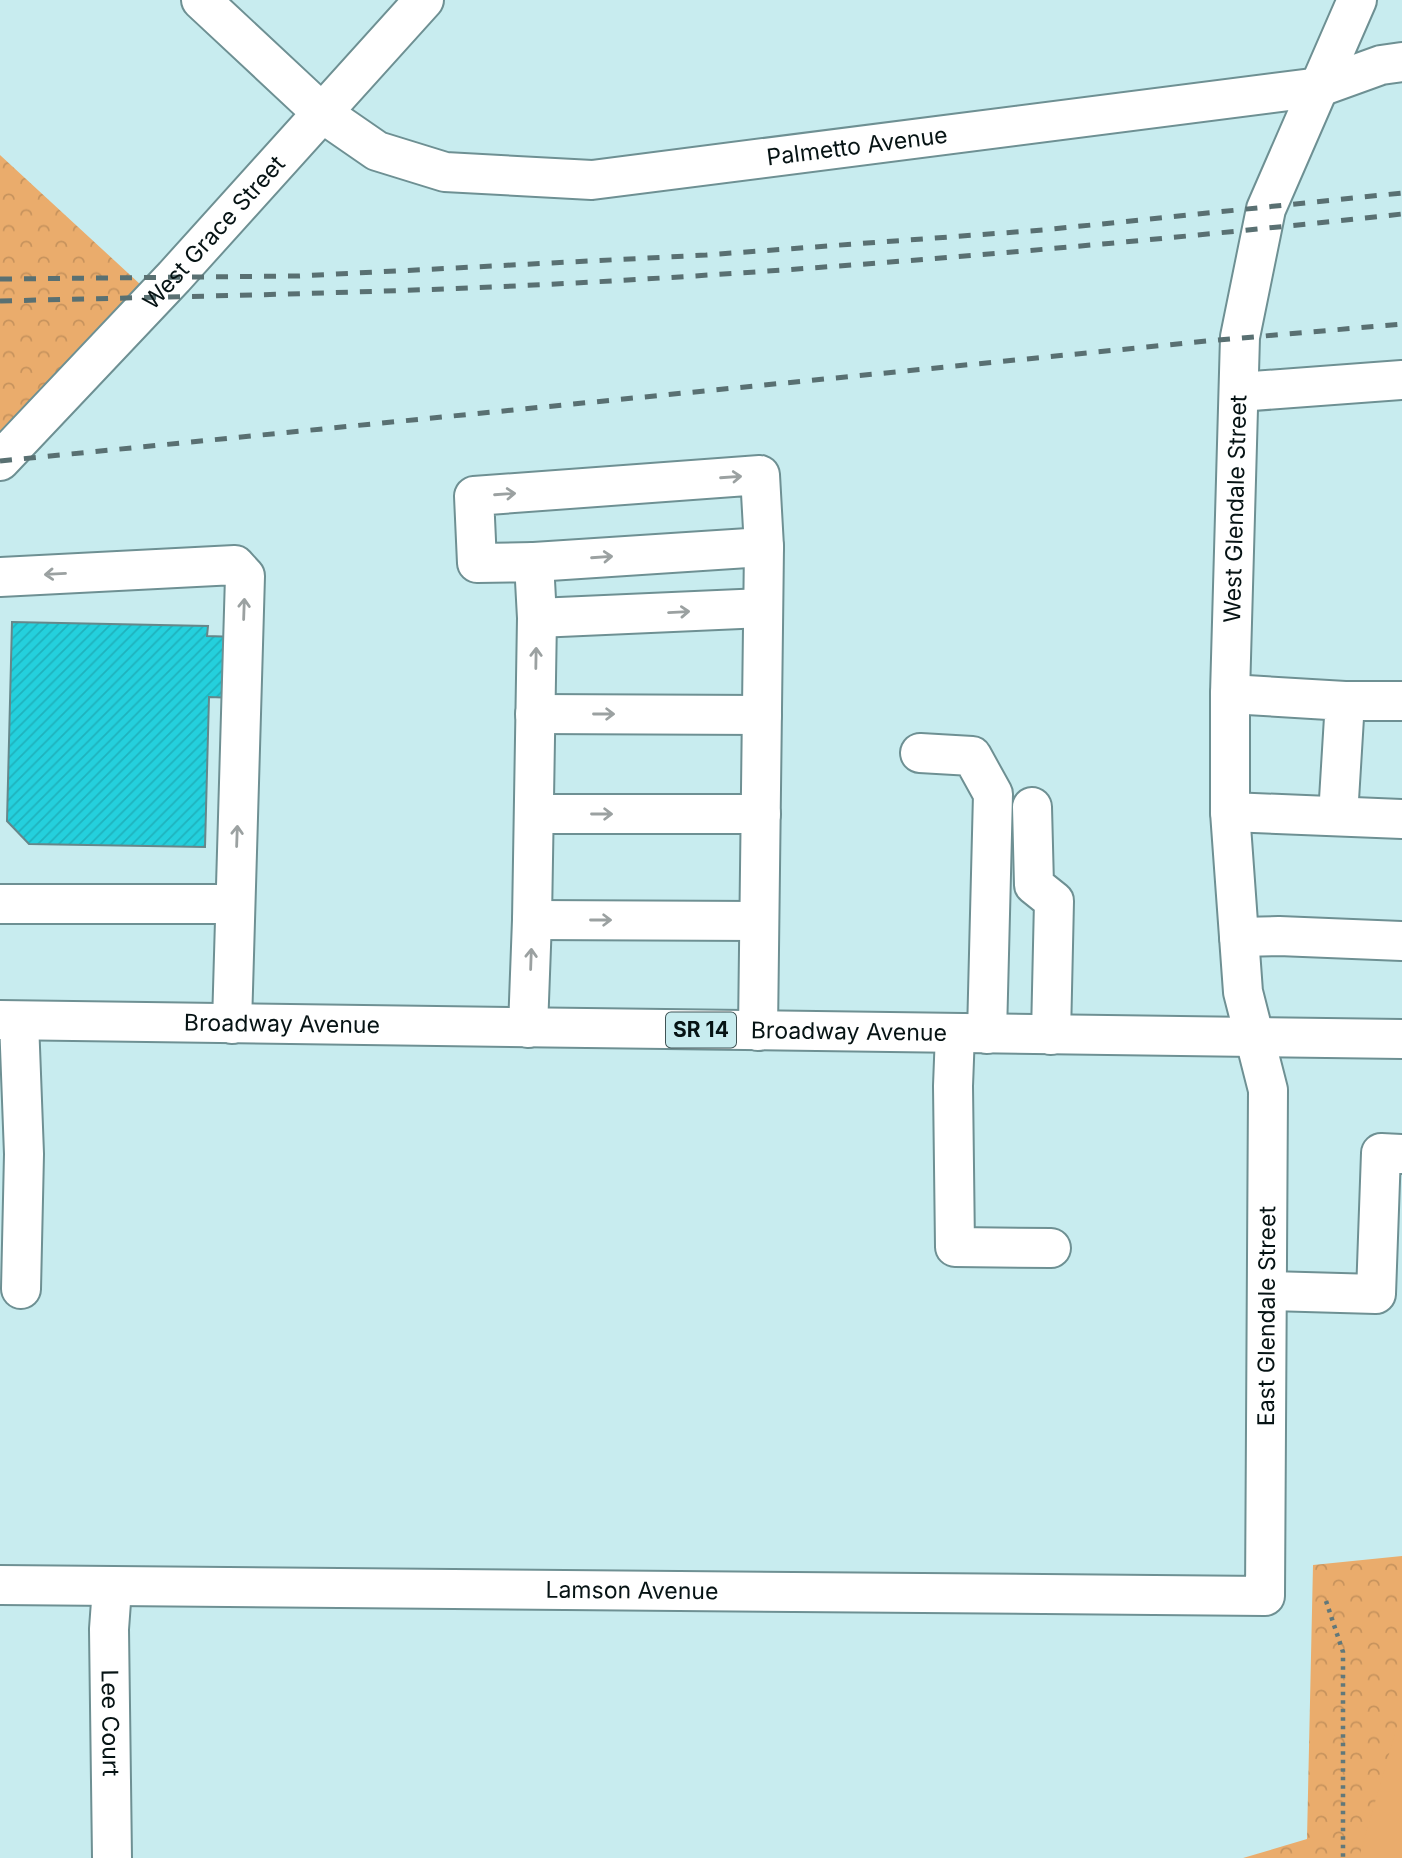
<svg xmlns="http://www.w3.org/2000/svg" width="1402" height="1858" font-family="Inter,sans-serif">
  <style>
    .forest { fill: url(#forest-crowns) }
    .garden { fill: #eaac6c }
    .building { fill: url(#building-hatch); stroke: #66878a; stroke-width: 2 }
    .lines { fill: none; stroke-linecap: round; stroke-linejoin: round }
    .minor-casing { stroke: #6e9093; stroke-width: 42 }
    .major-casing { stroke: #6e9093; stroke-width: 42 }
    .path { stroke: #61787a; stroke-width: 4.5; stroke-dasharray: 3.5 5; stroke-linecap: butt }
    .minor { stroke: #fff; stroke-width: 38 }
    .major { stroke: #fff; stroke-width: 38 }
    .rail { stroke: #597072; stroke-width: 5; stroke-dasharray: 12 12; stroke-linecap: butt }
    .oneway { stroke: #9ba1a1 }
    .labels { text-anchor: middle; stroke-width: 7; stroke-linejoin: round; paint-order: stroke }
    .shield { fill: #c8ecef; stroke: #405456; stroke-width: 2 }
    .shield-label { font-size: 21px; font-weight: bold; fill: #061314 }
    .street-label { font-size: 23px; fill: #061314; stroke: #c8ecef }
  </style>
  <defs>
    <pattern id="forest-crowns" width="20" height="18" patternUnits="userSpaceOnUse" patternTransform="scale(1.75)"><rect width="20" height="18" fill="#eaac6c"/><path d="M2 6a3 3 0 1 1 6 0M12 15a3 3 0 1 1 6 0" fill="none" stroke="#c7935d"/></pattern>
    <pattern id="building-hatch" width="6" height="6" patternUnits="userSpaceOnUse" patternTransform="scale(1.75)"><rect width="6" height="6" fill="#24d0dd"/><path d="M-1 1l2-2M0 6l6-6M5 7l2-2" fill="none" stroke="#1fb2bd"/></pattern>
  </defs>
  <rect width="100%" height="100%" fill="#c8ecef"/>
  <path class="forest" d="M0 155 154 297 0 461Z
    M1402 1556V1858H1243L1307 1839 1313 1565Z"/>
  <path class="garden" d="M1402 1709V1858H1364L1360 1854Z"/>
  <path class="building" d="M12 622 208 626 207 636 237 637 236 698 209 697 205 847 29 844 7 821Z"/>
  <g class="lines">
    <defs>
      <g id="minor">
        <path id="s1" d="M201 0 322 113 377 151 445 172 592 180 1320 87 1381 65 1402 62"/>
        <path d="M1239 392 1402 380"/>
        <path id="s2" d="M0 461 174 277 424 0"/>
        <path d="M534 562 764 547"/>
        <path d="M0 577 235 565 245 576 232 1024"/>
        <path d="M537 618 763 608"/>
        <path d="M1230 694 1345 701 1338 816"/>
        <path d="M1345 701H1402"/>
        <path d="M535 714 762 715"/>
        <path d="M920 753 972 756 993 794 987 1034"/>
        <path d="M1032 807 1034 885 1054 901 1051 1035"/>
        <path d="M1230 812 1402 819"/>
        <path d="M534 814H761"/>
        <path d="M0 904H235"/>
        <path d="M532 920 759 921"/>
        <path d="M1239 937 1279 936 1402 941"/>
        <path d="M19 1021 24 1154 21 1289"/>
        <path d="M528 1028 532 920 537 618 534 562 477 563 474 496 760 475 764 547 758 1031"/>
        <path d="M955 1033 953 1086 955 1247 1051 1248"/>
        <path d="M1268 1291 1376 1294 1381 1153 1402 1154"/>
        <path id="s3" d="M0 1585 1265 1596 1268 1090 1243 992 1230 812V694L1240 337 1266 209 1357 0"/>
        <path id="s4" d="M112 1588 109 1629 112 1858"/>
      </g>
      <g id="major">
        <path id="s5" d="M0 1020 1402 1039"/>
      </g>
    </defs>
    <use href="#minor" class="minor-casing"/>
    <use href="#major" class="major-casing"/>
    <path class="path" d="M1326 1601 1343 1652V1858"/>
    <use href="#minor" class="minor"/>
    <use href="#major" class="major"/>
    <path class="rail" d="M0 279 299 276 706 255 1043 230 1402 193
      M0 301C198 296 395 293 593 282 863 267 1133 243 1402 214
      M0 461 1207 341 1402 324"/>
  </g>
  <defs><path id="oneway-shaft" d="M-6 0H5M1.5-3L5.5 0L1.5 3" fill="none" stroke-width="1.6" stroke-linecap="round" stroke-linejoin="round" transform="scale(1.75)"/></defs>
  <g class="oneway">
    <use href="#oneway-shaft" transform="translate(731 477) rotate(-4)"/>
    <use href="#oneway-shaft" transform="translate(505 494) rotate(-4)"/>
    <use href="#oneway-shaft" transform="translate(602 557) rotate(-4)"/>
    <use href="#oneway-shaft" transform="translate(55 574) rotate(177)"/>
    <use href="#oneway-shaft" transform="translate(244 609) rotate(-88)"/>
    <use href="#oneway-shaft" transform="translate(679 612) rotate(-3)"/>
    <use href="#oneway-shaft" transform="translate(536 658) rotate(-89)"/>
    <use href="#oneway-shaft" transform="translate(604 714)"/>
    <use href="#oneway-shaft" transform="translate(602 814)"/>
    <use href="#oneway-shaft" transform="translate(237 836) rotate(-88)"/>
    <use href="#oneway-shaft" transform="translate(601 920)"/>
    <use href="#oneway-shaft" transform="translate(531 959) rotate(-88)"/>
  </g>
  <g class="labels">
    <rect class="shield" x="666" y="1012.5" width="70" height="35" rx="5"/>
    <g class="shield-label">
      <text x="701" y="1037">SR 14</text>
    </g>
    <g class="street-label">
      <text dy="8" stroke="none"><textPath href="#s1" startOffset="718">Palmetto Avenue</textPath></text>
      <text dy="8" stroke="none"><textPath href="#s2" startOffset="313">West Grace Street</textPath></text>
      <text dy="8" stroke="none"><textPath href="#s3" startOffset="2356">West Glendale Street</textPath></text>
      <text dy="8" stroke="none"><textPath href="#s5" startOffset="282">Broadway Avenue</textPath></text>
      <text dy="8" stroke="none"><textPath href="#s5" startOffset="849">Broadway Avenue</textPath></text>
      <text dy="8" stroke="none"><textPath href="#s3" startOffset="1545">East Glendale Street</textPath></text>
      <text dy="8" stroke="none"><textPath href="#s3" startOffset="632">Lamson Avenue</textPath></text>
      <text dy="8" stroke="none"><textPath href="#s4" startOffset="135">Lee Court</textPath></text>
    </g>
  </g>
</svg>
